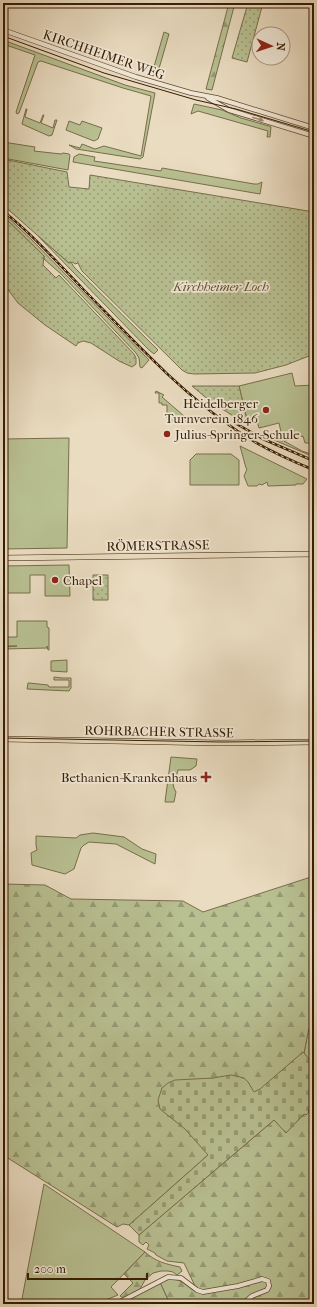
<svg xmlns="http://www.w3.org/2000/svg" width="317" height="1307" font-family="'IM FELL French Canon',serif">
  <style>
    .green { fill: #b8c092; stroke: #786e4a }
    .forest { fill: url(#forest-firs); stroke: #786e4a }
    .cemetery { fill: url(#cemetery-stones); stroke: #786e4a }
    .garden { fill: url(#garden-dots); stroke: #786e4a }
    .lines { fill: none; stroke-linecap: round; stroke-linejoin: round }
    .minor-casing { stroke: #644d31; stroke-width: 5.5 }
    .major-casing { stroke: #371d01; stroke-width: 6 }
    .minor { stroke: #f1e8d7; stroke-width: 4 }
    .major { stroke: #eadcc1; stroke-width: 5 }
    .tram { stroke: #371d01; stroke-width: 1 }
    .rail-casing { stroke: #371d01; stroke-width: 2.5 }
    .rail { stroke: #f1e8d7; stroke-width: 1; stroke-dasharray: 3; stroke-linecap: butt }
    .oneway { fill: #9d8d77 }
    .poi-dot { fill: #8f2418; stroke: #f1e8d7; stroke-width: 1.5 }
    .labels { text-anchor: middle; stroke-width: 3.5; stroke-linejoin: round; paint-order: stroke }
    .street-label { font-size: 13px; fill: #371d01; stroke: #f1e8d7 }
    .park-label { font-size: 13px; font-style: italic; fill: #5e4e2c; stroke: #f1e8d7 }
    .poi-label { font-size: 13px; fill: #371d01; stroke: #f1e8d7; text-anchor: end }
  </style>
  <defs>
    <pattern id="forest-firs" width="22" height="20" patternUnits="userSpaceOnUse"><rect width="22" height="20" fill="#b8c092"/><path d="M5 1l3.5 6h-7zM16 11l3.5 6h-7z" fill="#969b75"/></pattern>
    <pattern id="cemetery-stones" width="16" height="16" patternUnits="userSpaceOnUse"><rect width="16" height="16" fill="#b8c092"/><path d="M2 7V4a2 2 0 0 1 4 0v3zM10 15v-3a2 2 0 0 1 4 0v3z" fill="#969b75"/></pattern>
    <pattern id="garden-dots" width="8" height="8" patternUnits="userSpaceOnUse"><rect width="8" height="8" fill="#b8c092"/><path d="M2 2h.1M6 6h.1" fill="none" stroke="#969b75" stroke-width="1.8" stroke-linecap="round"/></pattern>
  </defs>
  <rect width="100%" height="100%" fill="#eadcc1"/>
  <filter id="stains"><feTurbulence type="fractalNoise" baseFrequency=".005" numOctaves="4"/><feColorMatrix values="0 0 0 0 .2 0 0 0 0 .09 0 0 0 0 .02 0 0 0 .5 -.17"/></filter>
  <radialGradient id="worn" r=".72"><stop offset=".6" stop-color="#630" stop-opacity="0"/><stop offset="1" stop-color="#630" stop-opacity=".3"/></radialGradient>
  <path class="green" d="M164 32 169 34 158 72 153 70Z
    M3 40 125 85 155 93 143 157 140 159 76 149 69 145 80 148 82 144 95 149 104 146 141 156 151 96 123 88 41 61 38 62 19 113 17 114 16 112 35 55 3 44Z
    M194 104 222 110 241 118 269 126 271 127 270 137H267L268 131 198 111 191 114Z
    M26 109H27L25 117 40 123 43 115H44L41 123 53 128 55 120H57L52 135 49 136 22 124Z
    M69 121 80 125 82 121 102 128 98 139 94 141 66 130Z
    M3 142 35 147 34 151 61 154 63 153 69 154 70 155 68 170 3 158Z
    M79 154 95 157 94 161 161 171 162 168 254 184H258L262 182 260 194 73 162 74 157Z
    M3 213 33 241 149 360 142 368 140 367 139 358 136 353 61 274 44 259V256L3 216Z
    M38 236 69 263 71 262 74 267 158 350 154 354 149 350Z
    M292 373 295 386 314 385V443H305L303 436 284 441 302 451 314 455V457L274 440 283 441 279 423 259 428 256 417 247 420 239 386Z
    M156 391 164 395 162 397 191 422H170V419L167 418V405H162V403H159V393H155Z
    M69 438 67 548 3 549V439Z
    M240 446 307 479 303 484H296V485L268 486 267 482 262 485 259 484 257 486H248L244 476 247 469 246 468Z
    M196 454H231L239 460V485H190V460Z
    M69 565 70 596H45V575H30V593H3V566Z
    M17 621H47V627L49 628V650H48L47 646V648L3 649V647L17 646H4V637H17Z
    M67 660V672L51 671V661Z
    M54 677 62 678H71V688L69 691 27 689 28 683H29L48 685 49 687H69V680H54Z
    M171 757 197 759 196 766 190 770H178C177 778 169 781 176 792L174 802H165Z
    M93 833 124 837 142 849 156 854 155 864 116 844 89 842 84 845 81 848 74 869 65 874 32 865 31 853 37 850 36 845V836L76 838 80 835Z
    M314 1030V1057L309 1060 304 1053 308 1031Z
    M44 1184 145 1252 111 1287 118 1295 108 1299 101 1304H21Z
    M160 1282 170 1304H120Z"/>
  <path class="forest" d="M229 3H235L212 90 206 89Z
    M314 876V1027L309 1028 304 1053 303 1052 208 1155 129 1225 123 1224 117 1227 3 1155V884L45 885 71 899 183 901 203 912Z
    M314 1105V1304H170L160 1282C176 1276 180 1280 193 1290L195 1286 184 1263 167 1261 156 1255 155 1253 147 1249 149 1245 146 1242 143 1245 139 1242V1235L274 1120 295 1123Z
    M145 1252C156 1262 166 1264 180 1267L182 1271 177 1275 173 1272 168 1271H161L153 1273 145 1280 140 1289 124 1298 120 1296 133 1283 124 1274Z"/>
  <path class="cemetery" d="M303 1052 309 1059 314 1057V1105L308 1111 309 1112 306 1115 304 1114 286 1133 274 1120 139 1235 129 1225 208 1155 185 1129 160 1109 158 1100 162 1088 168 1083 175 1080 213 1078 231 1075 244 1078 248 1082 254 1092 260 1089Z"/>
  <path class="garden" d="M248 3H263L247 62 232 58Z
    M3 159 67 172 69 187 89 189 90 175 314 212V354L286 365 255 373 194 374 187 373 182 370 82 271 78 263 75 264 73 262 69 263 3 205Z
    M3 216 44 256 43 265 56 278 59 275 134 354 136 358V364L132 367 119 361 91 343 83 341 78 343 76 346 45 325 18 303 3 283Z
    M192 386H239L247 420 244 423 210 401Z
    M93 575H108V600H93Z"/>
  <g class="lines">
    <defs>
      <path id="minor" d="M3 30 136 77 191 93 217 98 314 128
        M208 98 229 110 314 136
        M116 1304 168 1277 181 1278 197 1290 203 1292 238 1286 262 1279 268 1281 269 1286 267 1290 252 1296 243 1304"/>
      <path id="major" d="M3 558 314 554
        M3 739 221 743 314 742"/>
    </defs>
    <use href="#minor" class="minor-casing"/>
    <use href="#major" class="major-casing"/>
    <use href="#minor" class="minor"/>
    <use href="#major" class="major"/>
    <path class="tram" d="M3 36 104 73 196 100 236 109 314 132
      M3 738 221 742 314 741"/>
    <defs>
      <path id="rail" d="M3 211C32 234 57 262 83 289 131 338 179 391 236 430 260 447 287 459 314 470
        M235 423 263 439 314 461"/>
    </defs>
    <use href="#rail" class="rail-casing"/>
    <use href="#rail" class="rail"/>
  </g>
  <defs><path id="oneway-solid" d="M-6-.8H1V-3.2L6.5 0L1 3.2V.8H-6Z"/></defs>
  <use class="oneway" href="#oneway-solid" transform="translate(258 119) rotate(17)"/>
  <g class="poi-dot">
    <circle cx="266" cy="410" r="4"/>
    <circle cx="167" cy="434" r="4"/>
    <circle cx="55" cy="580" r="4"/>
    <path d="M204 771h4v4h4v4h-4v4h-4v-4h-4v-4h4z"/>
  </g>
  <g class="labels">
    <g class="street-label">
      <text transform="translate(104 54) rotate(19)" y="5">KIRCHHEIMER WEG</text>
      <text transform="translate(158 545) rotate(-1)" y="5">RÖMERSTRASSE</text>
      <text transform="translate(159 731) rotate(1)" y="5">ROHRBACHER STRASSE</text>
    </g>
    <g class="park-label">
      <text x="221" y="291">Kirchheimer Loch</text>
    </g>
    <g class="poi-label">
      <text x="258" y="408">Heidelberger<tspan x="258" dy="15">Turnverein 1846</tspan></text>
      <text x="175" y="439" text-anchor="start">Julius-Springer-Schule</text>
      <text x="63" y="585" text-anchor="start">Chapel</text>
      <text x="197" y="782">Bethanien-Krankenhaus</text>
    </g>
  </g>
  <rect width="317" height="1307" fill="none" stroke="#eadcc1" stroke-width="16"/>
  <rect x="4" y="4" width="309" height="1299" fill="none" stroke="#371d01" stroke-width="2"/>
  <rect x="8" y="8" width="301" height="1291" fill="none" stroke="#371d01"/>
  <g transform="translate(271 46) rotate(93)"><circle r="19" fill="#f1e8d7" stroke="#a79781"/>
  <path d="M0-3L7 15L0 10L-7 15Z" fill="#8f2418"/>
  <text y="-6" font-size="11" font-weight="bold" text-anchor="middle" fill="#371d01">N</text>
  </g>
  <path d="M28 1273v6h119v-6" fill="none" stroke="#371d01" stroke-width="2"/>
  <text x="34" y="1273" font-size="12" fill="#371d01" stroke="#f1e8d7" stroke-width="3" paint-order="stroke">200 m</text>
  <rect width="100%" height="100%" filter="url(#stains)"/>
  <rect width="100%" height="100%" fill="url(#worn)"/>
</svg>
